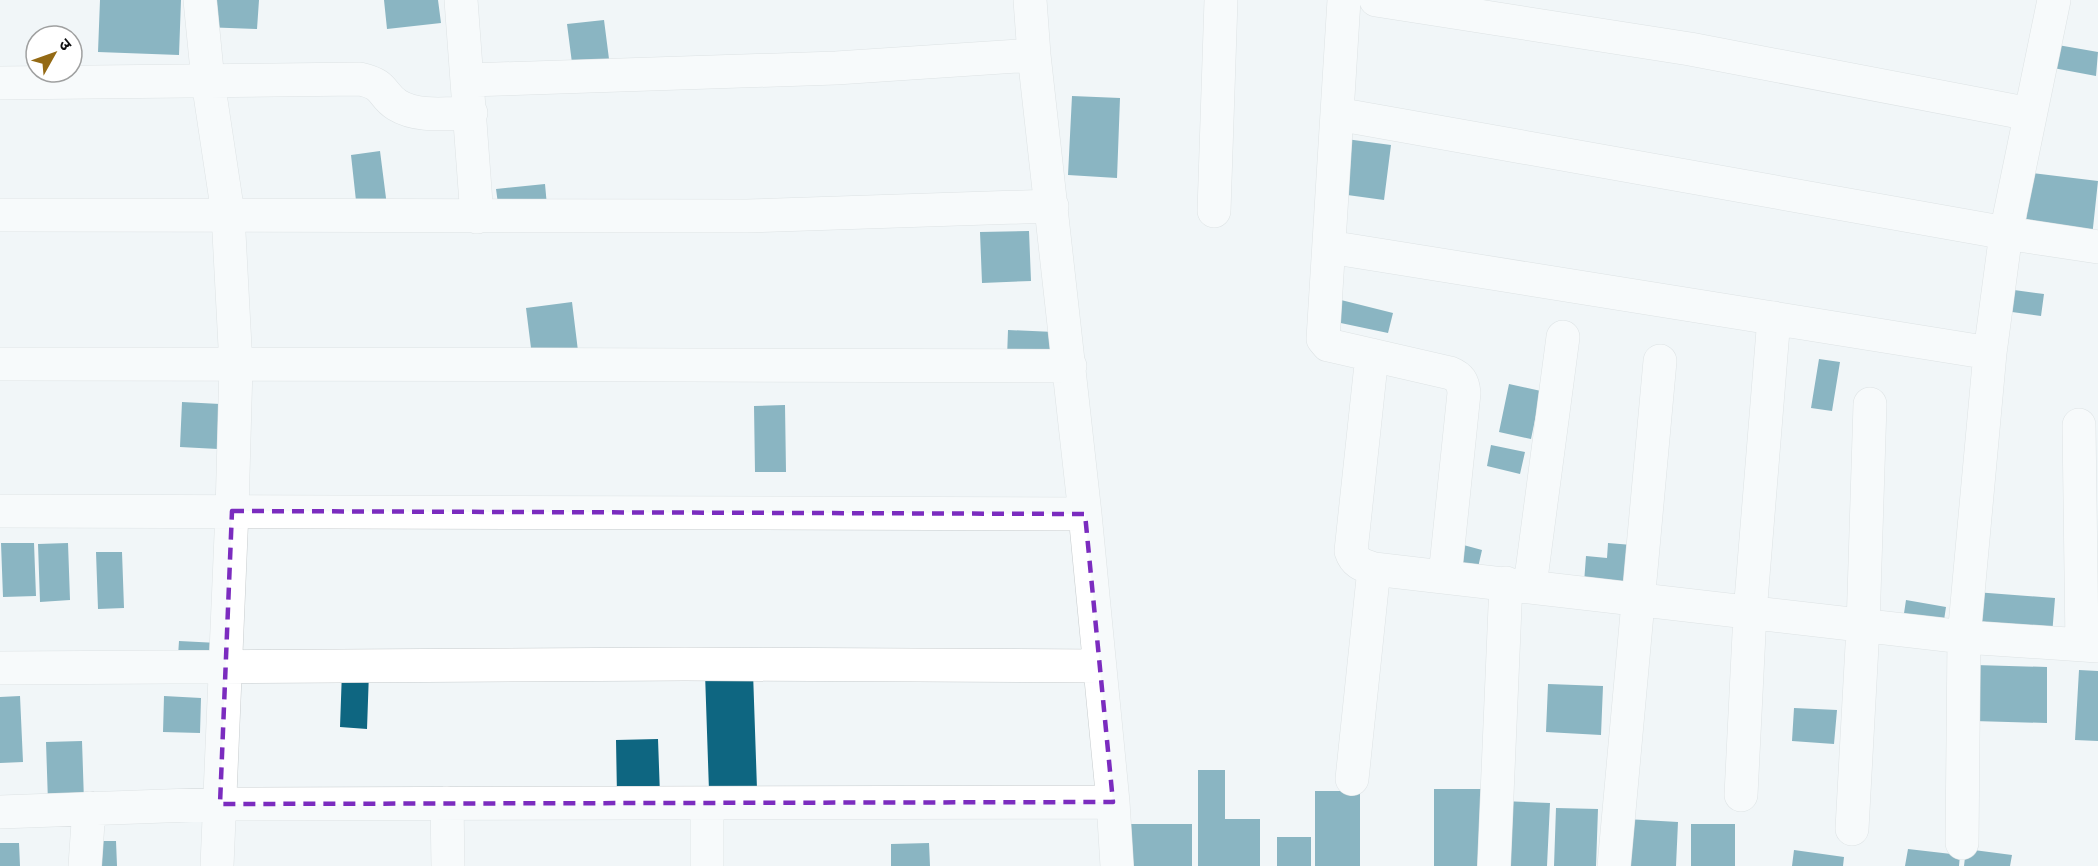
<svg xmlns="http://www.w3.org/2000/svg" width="2098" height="866" font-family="Bitter,'Noto Sans Devanagari',serif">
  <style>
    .building { fill: #0e6681 }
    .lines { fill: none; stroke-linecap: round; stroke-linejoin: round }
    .minor-casing { stroke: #c7ccce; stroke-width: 34 }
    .minor { stroke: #fff; stroke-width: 33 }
    .marked { fill: none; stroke: #7b2cbf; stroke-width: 4.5; stroke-dasharray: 12 8; stroke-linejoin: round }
  </style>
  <rect width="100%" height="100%" fill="#f1f6f8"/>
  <path class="building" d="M100 0H181L179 55 98 52Z
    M204 0H259L257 29 203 27Z
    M384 0H438L441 23 387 29Z
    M604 20 609 59 572 63 567 24Z
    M2052 44 2098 52 2096 76 2048 67Z
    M1072 96 1120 98 1117 178 1068 175Z
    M1346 139 1391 145 1384 200 1340 194Z
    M380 151 387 206 357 210 351 155Z
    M2032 173 2098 181 2092 237 2025 228Z
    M545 184 547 206 499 211 496 189Z
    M1029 231 1031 281 982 283 980 232Z
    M2014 290 2044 294 2041 316 2012 312Z
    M1341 300 1393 313 1388 333 1336 322Z
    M572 302 578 351 532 356 526 308Z
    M1008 330 1054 332 1053 361 1007 358Z
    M1819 359 1840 362 1832 411 1811 408Z
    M1509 384 1541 391 1531 439 1499 432Z
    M182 402 220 404 218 449 180 447Z
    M785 405 786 472H755L754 406Z
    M1491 445 1525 452 1520 474 1487 466Z
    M1 543H34L36 596 3 597Z
    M68 543 70 600 40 602 38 544Z
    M1456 543 1482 550 1476 576 1450 571Z
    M1608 543 1632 545 1630 586 1584 583 1586 556 1607 558Z
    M96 552H122L124 608 98 609Z
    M1975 592 2055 598 2052 635 1973 628Z
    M1906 600 1946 607 1943 627 1903 620Z
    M179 641 218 643 217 658 178 656Z
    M1975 665 2047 667V723L1974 721Z
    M2079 670 2098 671V741L2075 740Z
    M342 671 369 672 367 729 340 727Z
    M753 672 757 789 709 791 705 673Z
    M1548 684 1603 686 1601 735 1546 732Z
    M20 696 23 762 0 763V697Z
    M164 696 201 698 200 733 163 732Z
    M1794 708 1837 710 1834 744 1792 741Z
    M658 739 660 795 617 796 616 740Z
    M82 741 84 801 48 802 46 742Z
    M1198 770H1225V819H1260V866H1198Z
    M1434 789H1486V866H1434Z
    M1315 791H1360V866H1315Z
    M1503 801 1550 803 1547 866H1501Z
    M1556 808 1598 809 1596 866H1554Z
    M1626 819 1678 822 1676 866H1624Z
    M1131 824H1192V866H1131Z
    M1691 824H1735V866H1691Z
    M1277 837H1311V866H1277Z
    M94 841H116L117 866H95Z
    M0 843H19L20 866H0Z
    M929 843 930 866H891V844Z
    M1908 849 1960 855 1959 866H1905Z
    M1966 849 2012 855 2010 866H1964Z
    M1794 850 1844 857 1843 866H1792Z"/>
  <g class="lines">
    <defs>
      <path id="minor" d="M200 0 208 81 228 214 236 366 232 511 217 866
        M461 0 477 217
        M1030 0 1034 55 1085 514 1113 802 1117 866
        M1344 0 1323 339 1328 345 1337 347 1450 373C1460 377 1463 382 1464 393L1445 576
        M1376 0 1690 49 2030 114
        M2054 0 2006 233 2098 247
        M468 80 836 68 1034 55
        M0 83 360 79C387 85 380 94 397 105 418 118 448 113 471 113
        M1337 114 2006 233 1990 353 1964 637 1374 569 1352 779
        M1214 211 1221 0
        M0 215 747 216 1052 206
        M1329 247 1990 353
        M1372 355 1351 551C1355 563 1362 565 1374 569
        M0 364C357 365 713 364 1070 366
        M2079 425 2082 645
        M0 511 1085 514
        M1530 586 1563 337
        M0 668 685 664 1100 666
        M1741 795 1750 613 1774 318
        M447 803 448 866
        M707 803V866
        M0 812 220 804 1113 802
        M1852 829 1863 627 1870 404
        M1962 843 1964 637 2098 646
        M85 866 89 808
        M1494 866 1506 583
        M1614 866 1660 361"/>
    </defs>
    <use href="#minor" class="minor-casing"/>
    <use href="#minor" class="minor"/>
  </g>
  <path d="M0 0H2098V866H0ZM232 511 1085 514 1113 802 220 804Z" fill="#f1f6f8" fill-opacity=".55" fill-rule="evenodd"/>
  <path class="marked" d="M232 511 1085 514 1113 802 220 804Z"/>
  <g transform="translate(54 54) rotate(50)"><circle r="28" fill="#ffffff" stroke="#9fa0a0" stroke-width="1.5"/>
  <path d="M0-4.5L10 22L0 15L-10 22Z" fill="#946a15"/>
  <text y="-9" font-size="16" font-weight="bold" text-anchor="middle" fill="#101112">उ</text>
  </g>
</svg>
